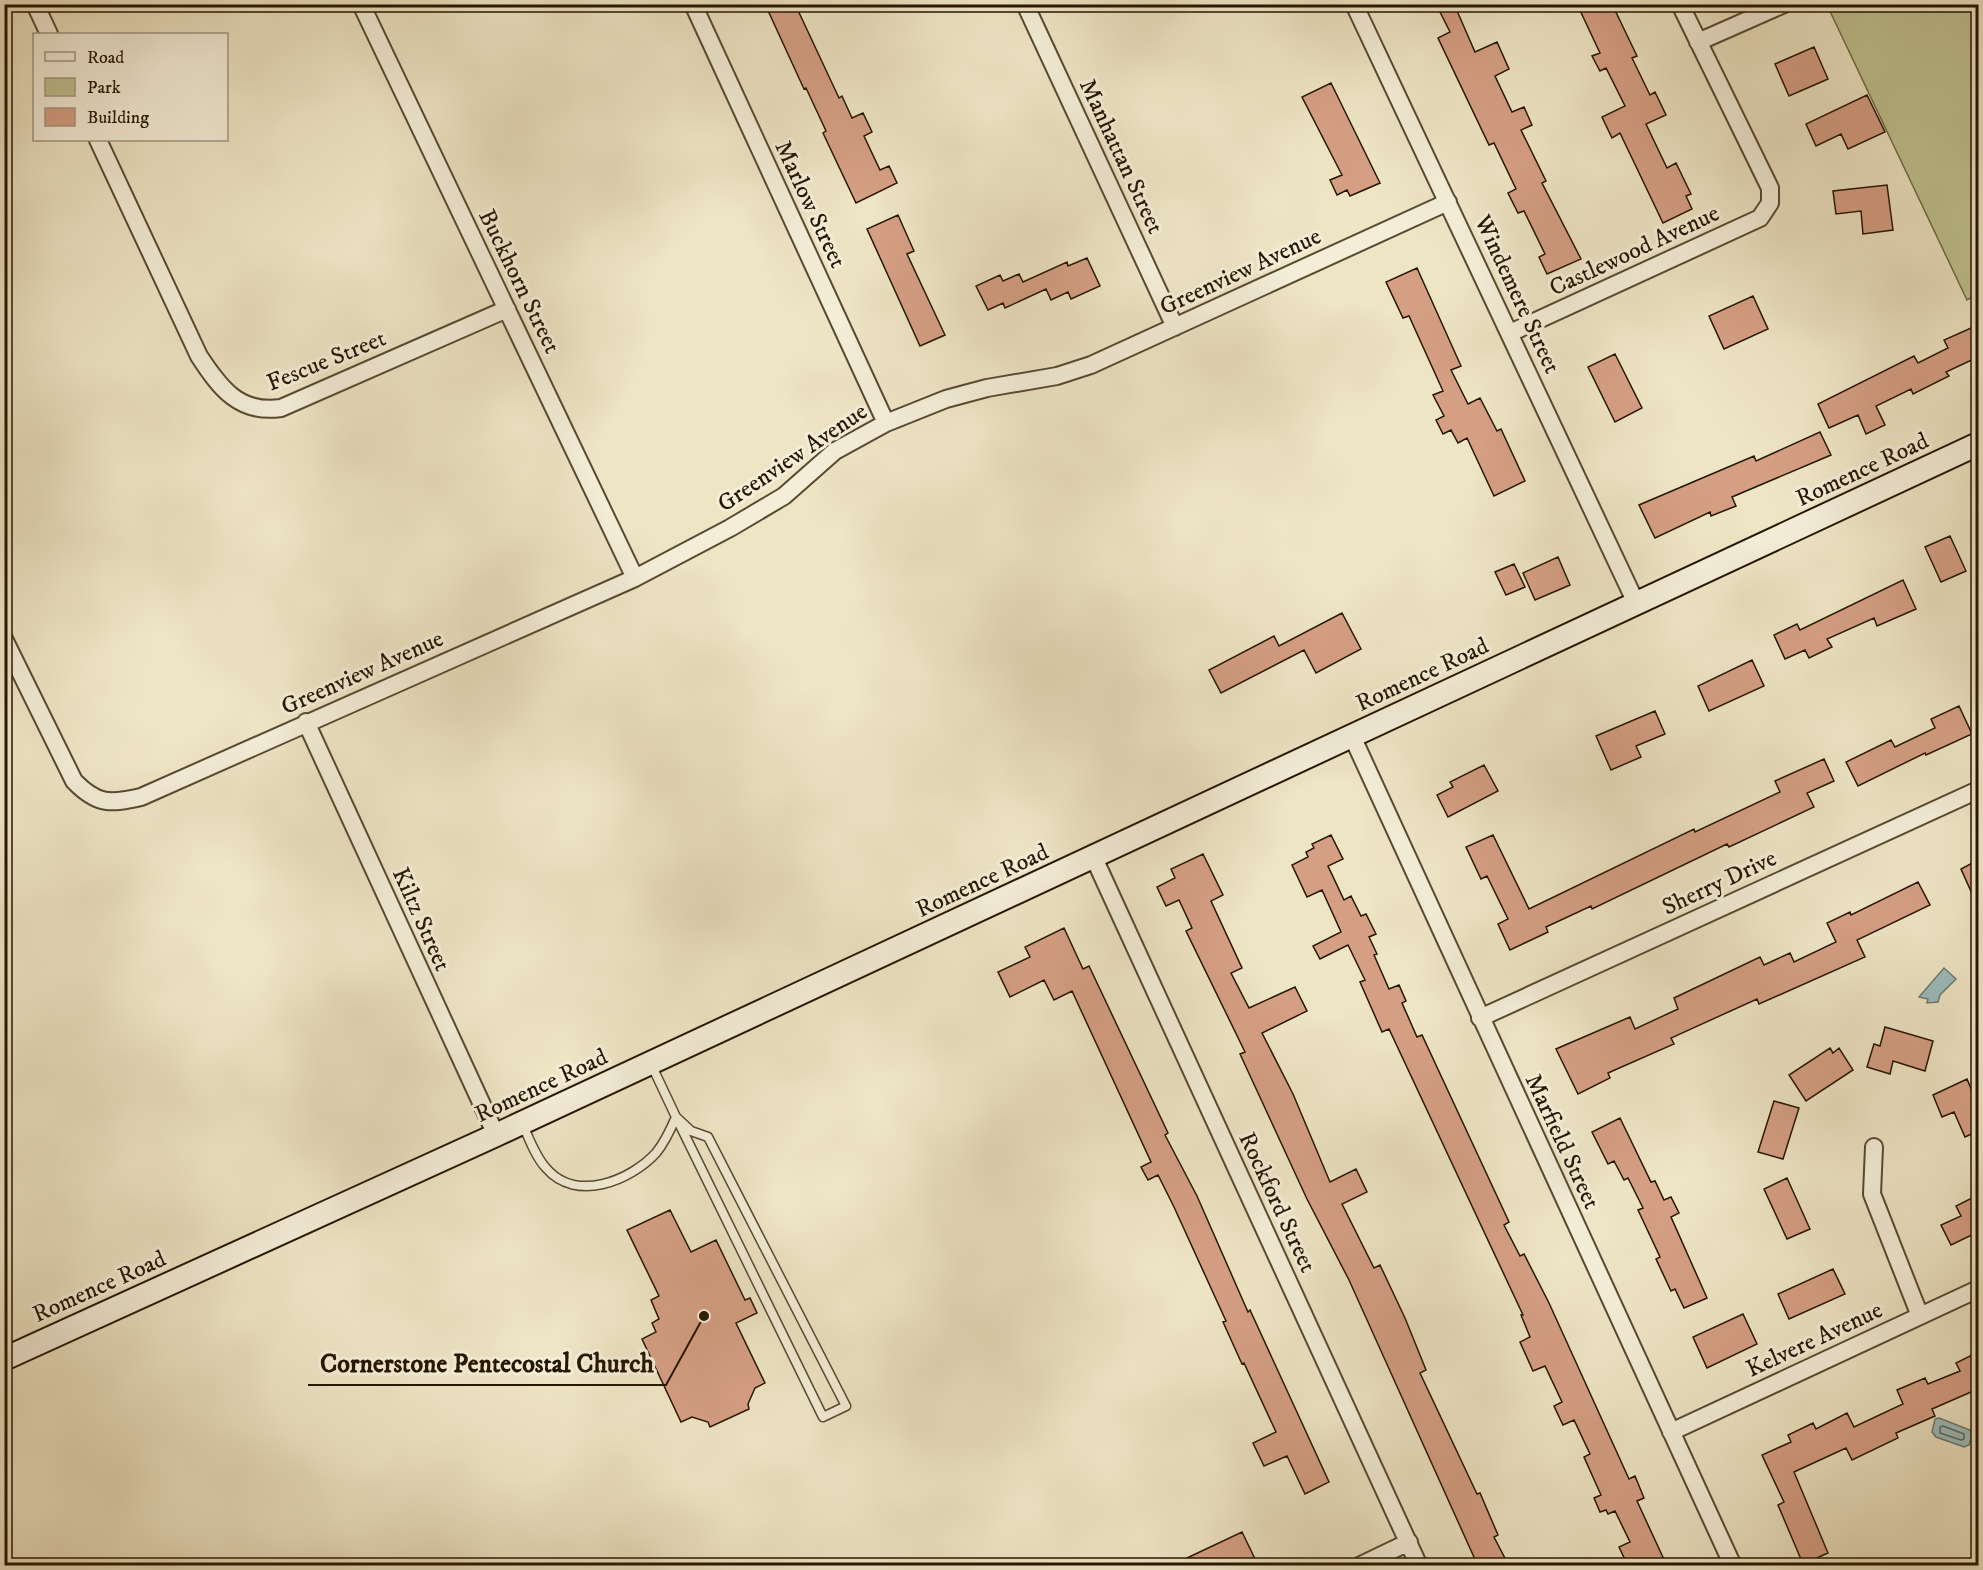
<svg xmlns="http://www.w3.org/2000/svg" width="1983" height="1570" font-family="'IM FELL DW Pica',serif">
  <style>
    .green { fill: #bfc290; stroke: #726c48; stroke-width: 1.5 }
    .water { fill: #9cbdbd; stroke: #6d7a71; stroke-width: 1.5 }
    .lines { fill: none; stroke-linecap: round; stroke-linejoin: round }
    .shore { stroke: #616a5e; stroke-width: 1.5 }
    .building { fill: #d59f84; stroke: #261600; stroke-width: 1.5 }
    .lane-casing { stroke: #584a31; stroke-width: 11 }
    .street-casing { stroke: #584a31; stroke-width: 20 }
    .secondary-casing { stroke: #261600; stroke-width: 26 }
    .lane { stroke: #f4eed9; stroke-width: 8 }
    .street { stroke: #f4eed9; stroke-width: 16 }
    .secondary { stroke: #f4eed9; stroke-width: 22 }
    .labels { text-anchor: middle; stroke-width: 6; stroke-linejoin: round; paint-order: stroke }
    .street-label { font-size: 24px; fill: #261600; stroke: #f4eed9 }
    .leader { fill: none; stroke: #261600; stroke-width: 2 }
    .callout-dot { fill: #261600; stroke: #f4eed9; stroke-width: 2 }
    .callout-label { font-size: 26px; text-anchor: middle; font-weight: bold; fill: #261600; stroke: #f4eed9; stroke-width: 6; stroke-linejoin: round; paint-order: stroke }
  </style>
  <rect width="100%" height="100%" fill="#eee5c5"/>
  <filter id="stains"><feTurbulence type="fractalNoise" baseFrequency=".00333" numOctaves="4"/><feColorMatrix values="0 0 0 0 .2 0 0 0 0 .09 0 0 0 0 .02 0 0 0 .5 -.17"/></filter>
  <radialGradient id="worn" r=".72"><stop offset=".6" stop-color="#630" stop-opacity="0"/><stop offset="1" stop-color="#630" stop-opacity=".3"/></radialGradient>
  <path class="green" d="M1827 5H1978V294L1967 300Z"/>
  <path class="water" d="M1944 968 1956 979 1940 995 1938 1002 1927 1003 1928 999 1919 997Z
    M1939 1418 1970 1430 1972 1435 1969 1445 1964 1447 1936 1437 1932 1432 1935 1419Z"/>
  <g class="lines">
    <path class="shore" d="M1943 1426 1964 1434V1439L1961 1440 1940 1433V1427Z"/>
  </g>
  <path class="building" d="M765 4H795L839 98 842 96 852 118 863 113 872 132 864 136 880 170 889 166 897 183 856 203 823 133 826 131 806 88 804 89Z
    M1436 4H1454L1475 52 1497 42 1509 69 1495 76 1512 112 1524 107 1532 125 1521 130 1546 181 1542 183 1581 259 1547 274 1539 257 1545 254 1524 211 1518 213 1508 193 1516 189 1494 143 1489 145 1438 38 1450 32Z
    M1577 4H1612L1637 56 1632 58 1650 95 1655 92 1666 115 1646 124 1667 168 1676 163 1691 194 1686 196 1692 209 1663 223 1620 133 1612 138 1602 117 1625 106 1606 68 1600 71 1592 56 1600 53Z
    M1814 47 1828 79 1789 96 1775 64Z
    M1331 83 1380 183 1350 196 1347 190 1337 195 1330 180 1342 175 1302 97Z
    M1867 95 1885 132 1848 149 1841 134 1816 146 1806 124Z
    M1887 185 1893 230 1863 234 1861 211 1836 214 1833 191Z
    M898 215 914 251 907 254 945 335 920 346 867 229Z
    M1087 258 1100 286 1071 299 1068 292 1051 300 1046 289 1005 308 1003 303 988 310 976 286 1000 275 1003 281 1019 274 1023 282 1067 262 1068 266Z
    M1417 268 1461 366 1451 370 1468 404 1480 398 1497 431 1501 429 1525 481 1494 496 1467 438 1458 443 1451 430 1443 434 1436 420 1444 416 1433 395 1443 391 1409 316 1403 318 1386 282Z
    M1753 296 1768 329 1724 349 1709 316Z
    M1978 325V357L1946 372 1949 376 1913 394 1911 389 1876 406 1885 425 1866 434 1858 415 1829 428 1818 404 1914 356 1918 363 1948 348 1944 340Z
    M1615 354 1642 408 1615 422 1588 367Z
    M1820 432 1831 455 1732 497 1736 506 1711 516 1710 512 1655 538 1639 505 1754 456 1756 461Z
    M1950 536 1966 571 1941 582 1925 547Z
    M1558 557 1570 585 1535 600 1523 573Z
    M1514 564 1525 587 1506 595 1495 572Z
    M1903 580 1916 609 1877 626 1874 618 1827 639 1832 647 1809 658 1805 650 1785 659 1774 635 1797 624 1800 630Z
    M1342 613 1361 649 1316 673 1304 650 1221 693 1209 670 1274 636 1279 646Z
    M1752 660 1764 686 1709 711 1698 686Z
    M1959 706 1972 734 1926 755 1925 753 1858 786 1846 762 1891 740 1895 747 1935 728 1931 719Z
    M1655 711 1665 734 1636 746 1641 757 1611 770 1596 736Z
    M1824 759 1834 781 1807 793 1814 807 1729 847 1727 844 1592 909 1591 906 1546 927 1548 932 1510 950 1498 924 1508 919 1487 876 1481 879 1466 847 1493 835 1529 909 1694 829 1695 832 1780 792 1775 781Z
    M1484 765 1498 791 1448 817 1437 795 1453 787 1450 782Z
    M1331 835 1343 859 1328 866 1344 900 1351 896 1361 916 1366 914 1376 934 1369 937 1377 954 1374 955 1389 989 1399 985 1406 1001 1402 1003 1417 1037 1422 1035 1509 1222 1504 1225 1520 1256 1524 1254 1549 1303 1629 1479 1635 1476 1644 1498 1637 1501 1667 1566H1628L1619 1547 1630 1542 1615 1511 1608 1514 1606 1510 1600 1512 1594 1498 1601 1495 1584 1457 1590 1454 1574 1420 1563 1425 1554 1406 1562 1402 1545 1366 1533 1371 1520 1342 1530 1337 1521 1315H1523L1389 1029 1382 1032 1360 982 1365 980 1348 945 1320 959 1313 946 1341 932 1322 890 1307 897 1292 865 1308 857 1306 852 1314 848 1312 844Z
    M1203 854 1223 895 1211 901 1242 968 1231 973 1249 1008 1295 987 1307 1011 1262 1033 1293 1094 1330 1182 1356 1169 1367 1192 1342 1204 1374 1268 1380 1265 1405 1318 1426 1370 1420 1373 1477 1494 1480 1493 1498 1535 1494 1537 1509 1566H1478L1349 1280 1307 1199 1240 1054 1245 1052 1186 931 1192 928 1179 900 1166 906 1157 887 1175 878 1171 869Z
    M1978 860V907L1961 869Z
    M1918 882 1930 905 1857 940 1865 957 1759 1004 1757 999 1671 1038 1674 1044 1608 1073 1610 1078 1578 1094 1556 1049 1630 1017 1635 1029 1678 1009 1674 998 1760 957 1764 965 1790 953 1794 962 1836 942 1827 923 1850 912 1851 915Z
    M1064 928 1083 969 1089 966 1168 1133 1165 1135 1197 1196 1248 1312 1250 1310 1329 1482 1305 1494 1287 1456 1264 1466 1253 1443 1276 1432 1244 1363 1242 1364 1223 1322 1226 1321 1174 1207 1158 1175 1148 1180 1141 1167 1151 1162 1072 991 1054 1000 1044 980 1010 997 998 972 1030 957 1025 947Z
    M1885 1027 1933 1041 1925 1071 1893 1061 1890 1074 1867 1067 1874 1044 1880 1046Z
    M1830 1048 1833 1053 1839 1048 1853 1070 1806 1101 1789 1075Z
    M1967 1079 1978 1105V1131L1965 1137 1954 1112 1942 1117 1933 1095Z
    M1774 1101 1799 1108 1783 1159 1758 1152Z
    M1620 1118 1651 1182 1655 1181 1664 1200 1671 1197 1679 1213 1671 1217 1707 1298 1684 1308 1675 1289 1671 1291 1656 1259 1660 1257 1638 1210 1643 1208 1628 1178 1624 1180 1614 1161 1608 1164 1592 1132Z
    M1787 1178 1810 1229 1787 1239 1764 1189Z
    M1978 1195V1232L1951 1245 1941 1225 1961 1216 1956 1206Z
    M670 1210 691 1252 716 1240 745 1300 750 1298 757 1313 736 1323 765 1383 755 1388 748 1404 749 1409 710 1427 708 1422 692 1417 681 1422 642 1339 656 1332 652 1323 659 1319 651 1300 659 1296 627 1230Z
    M1833 1269 1845 1294 1789 1319 1778 1294Z
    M1743 1314 1757 1344 1707 1368 1693 1337Z
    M1978 1352V1389L1932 1409 1935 1416 1896 1433 1898 1438 1852 1460 1846 1448 1794 1472 1828 1553 1803 1564 1778 1505 1784 1502 1762 1455 1791 1442 1788 1435 1813 1423 1816 1429 1847 1413 1854 1427 1903 1404 1897 1390 1925 1378 1928 1384 1960 1371 1956 1363Z
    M1242 1532 1256 1561 1245 1566H1170Z"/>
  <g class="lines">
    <defs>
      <path id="lane" d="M676 1117 691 1131 708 1137 846 1406 823 1417Z
        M522 1123C529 1138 535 1156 546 1168 576 1203 630 1181 656 1153 665 1142 670 1131 676 1117L651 1064"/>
      <path id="street" d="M35 4 49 34
        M361 4 635 578
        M693 4 886 423
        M1025 4 1175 327
        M1354 4 1637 605
        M1698 42 1784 4
        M98 140 199 356C220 388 239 414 281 408L507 309
        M1510 333 1760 218 1770 203V188L1680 4
        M4 639 74 781C97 805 110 804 141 797L635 578 730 528 784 496 835 451 886 423 946 399 987 388 1057 376 1091 365 1448 202
        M306 722 496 1135
        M1352 736 1733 1566
        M1094 858 1419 1566
        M1480 1018 1978 790
        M1874 1147 1872 1194 1920 1316
        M1671 1432 1978 1289
        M1359 1566 1409 1542"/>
      <path id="secondary" d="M4 1359 496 1135 1978 444"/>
    </defs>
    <use href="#lane" class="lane-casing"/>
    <use href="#street" class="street-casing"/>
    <use href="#secondary" class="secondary-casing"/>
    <use href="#lane" class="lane"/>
    <use href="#street" class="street"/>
    <use href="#secondary" class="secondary"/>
  </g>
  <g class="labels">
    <g class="street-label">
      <text transform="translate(1122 156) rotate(65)" y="8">Manhattan Street</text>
      <text transform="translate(811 204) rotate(65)" y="8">Marlow Street</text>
      <text transform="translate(1634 250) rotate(-25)" y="8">Castlewood Avenue</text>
      <text transform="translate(1240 271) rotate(-25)" y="8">Greenview Avenue</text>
      <text transform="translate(520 281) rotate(64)" y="8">Buckhorn Street</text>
      <text transform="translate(1518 294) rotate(65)" y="8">Windemere Street</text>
      <text transform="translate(326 360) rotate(-22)" y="8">Fescue Street</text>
      <text transform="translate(792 457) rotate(-34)" y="8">Greenview Avenue</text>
      <text transform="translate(1862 469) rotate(-25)" y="8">Romence Road</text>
      <text transform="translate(362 672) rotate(-24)" y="8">Greenview Avenue</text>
      <text transform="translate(1422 674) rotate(-25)" y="8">Romence Road</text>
      <text transform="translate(982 880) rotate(-25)" y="8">Romence Road</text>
      <text transform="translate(1719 882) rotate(-25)" y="8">Sherry Drive</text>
      <text transform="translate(422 919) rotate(66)" y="8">Kiltz Street</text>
      <text transform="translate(541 1085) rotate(-25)" y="8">Romence Road</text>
      <text transform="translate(1563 1141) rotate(65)" y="8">Marfield Street</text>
      <text transform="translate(1278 1202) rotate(65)" y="8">Rockford Street</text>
      <text transform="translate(99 1286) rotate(-24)" y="8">Romence Road</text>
      <text transform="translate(1814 1339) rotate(-25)" y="8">Kelvere Avenue</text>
    </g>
  </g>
  <path class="leader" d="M704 1316L666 1385H308"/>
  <circle class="callout-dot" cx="704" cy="1316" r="6"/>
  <g class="callout-label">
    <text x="487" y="1372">Cornerstone Pentecostal Church</text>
  </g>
  <rect width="1983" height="1570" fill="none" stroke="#eee5c5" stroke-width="24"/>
  <rect x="6" y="6" width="1971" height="1558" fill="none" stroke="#261600" stroke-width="3"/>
  <rect x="12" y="12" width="1959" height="1546" fill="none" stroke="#261600" stroke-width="1.5"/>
  <rect x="33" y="33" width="195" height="108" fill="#f4eed9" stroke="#a29882" stroke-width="1.5"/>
  <rect x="45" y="52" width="30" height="9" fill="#f4eed9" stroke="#a29882" stroke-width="1.5"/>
  <text x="87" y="63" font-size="18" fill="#261600">Road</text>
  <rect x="45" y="78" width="30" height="18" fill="#bfc290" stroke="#a29882" stroke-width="1.5"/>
  <text x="87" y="93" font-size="18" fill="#261600">Park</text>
  <rect x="45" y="108" width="30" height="18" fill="#d59f84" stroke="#a29882" stroke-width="1.5"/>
  <text x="87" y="123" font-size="18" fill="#261600">Building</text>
  <rect width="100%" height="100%" filter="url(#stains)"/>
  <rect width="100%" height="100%" fill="url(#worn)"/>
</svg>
